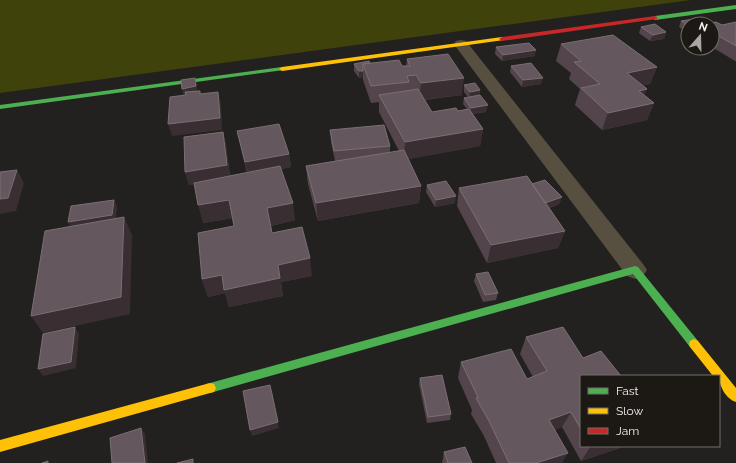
<svg xmlns="http://www.w3.org/2000/svg" width="736" height="463" font-family="Raleway,sans-serif">
  <style>
    .green { fill: #40420c }
    .lines { fill: none; stroke-linecap: round; stroke-linejoin: round }
    .street { fill: #575040; fill-rule: evenodd }
    .fast { fill: #4caf50; fill-rule: evenodd }
    .slow { fill: #ffc107; fill-rule: evenodd }
    .jam { fill: #c62828; fill-rule: evenodd }
    .wall { fill: #53454b }
    .shaded-wall { fill: #392f32 }
    .building { fill: #64575d; stroke: #7b6f74 }
  </style>
  <rect width="100%" height="100%" fill="#23211f"/>
  <path class="green" d="M0 0H691L0 93Z"/>
  <g class="lines">
    <path class="street" d="M461 40 466 41 643 264 647 270 643 276 635 279 627 276 456 47 454 44 456 41Z"/>
    <path class="fast" d="M736 5V9L655 20 652 18 655 16Z
      M282 67 285 69 284 70 0 109V105Z
      M635 266 638 267 698 341 699 344 698 347 694 349 690 347 633 274 210 393 206 392 204 388 206 384 210 383Z"/>
    <path class="slow" d="M502 37 505 39 504 40 282 71 279 69 282 67Z
      M694 339 698 341 736 388V402C726 399 719 386 719 376H713L690 347 689 344 690 341Z
      M210 383 214 384 216 388 214 392 210 393 0 452V440Z"/>
    <path class="jam" d="M655 16 657 17V19L502 41 499 39 502 37Z"/>
  </g>
  <path class="wall" d="M681 21 688 24V33L679 27Z
    M736 22V61H735L712 47V24L722 25Z
    M641 27 666 32 664 39 650 41 639 33Z
    M561 44 657 67 650 84 643 85 647 89 644 95 654 103 647 120 602 130 575 105 580 89 569 79 571 73 556 61Z
    M496 47 535 56 502 61 495 54Z
    M407 59 462 95 424 100 432 112 458 111 467 109 463 104 464 98 468 97 464 92V85L480 90 479 95 486 112 472 114 483 129 480 146 408 159 421 186 419 203 318 221 308 184 306 166 335 161 331 142 330 130 390 146V153L399 151 379 112V102L371 103 363 80V77L359 78 354 71V64L370 63 402 66H406Z
    M511 66 541 84 522 87 510 72Z
    M237 131 289 154 291 167 281 169 295 220 271 226 272 233 312 276 281 282 283 296 229 307 225 293 208 297 202 279 234 226 233 218 203 223 194 184 189 185 185 172 223 132 226 145 230 176 247 173Z
    M532 184 562 197 559 204 549 208 565 231 558 248 487 263 457 206 459 188Z
    M427 185 455 203 435 207 426 192Z
    M476 274 498 293 496 300 483 302 474 281Z
    M526 337 581 376V446H622L620 448 581 461 562 427 555 430 562 463H496L484 436 471 414 472 410 458 378 461 362 527 379 533 377 520 354Z
    M420 378 451 414 450 420 427 423 419 384Z
    M444 452 472 463H442Z"/>
  <path class="shaded-wall" d="M666 32 664 39 650 41 653 35Z
    M536 50 535 56 502 61 503 55Z
    M657 67 650 84 621 90 627 73Z
    M359 71H363V77L359 78Z
    M195 78 198 93 183 95 182 89Z
    M464 78 462 95 419 100 421 83Z
    M543 78 541 84 522 87 523 80Z
    M647 89 640 106 639 91Z
    M480 90 479 97 469 99 470 92Z
    M218 92 221 104 222 130 172 136 168 124Z
    M654 103 647 120 602 130 608 113Z
    M488 105 486 112 470 114 471 108Z
    M483 129 480 146 404 160 405 142Z
    M223 132 226 145 230 178 189 185 185 172Z
    M289 154 291 167 248 175 245 162Z
    M17 170 24 183 16 211 0 214V199Z
    M421 186 419 203 318 221 316 203Z
    M456 196 455 203 435 207 436 200Z
    M562 197 559 204 538 211 540 204Z
    M114 200 117 207 116 222 72 229 68 222Z
    M229 200 234 218 203 223 198 205Z
    M293 203 295 220 270 226 267 208Z
    M124 217 132 235 130 314 43 333 31 316Z
    M565 231 558 248 487 263 491 245Z
    M310 258 312 276 281 282 283 296 229 307 225 293 208 297 202 279Z
    M75 327 79 334 76 368 43 376 38 369Z
    M272 391 279 428 252 436 250 430Z
    M571 412 562 427 542 435 549 420Z
    M141 428 145 434 148 463H145Z
    M591 446H622L620 448 581 461Z
    M568 453 562 463H536Z"/>
  <path class="building" d="M694 19 701 24H688V25L681 21Z
    M716 22 722 25 736 22V46L712 32V31L715 30 712 28V24H706Z
    M655 24 666 32 653 35 641 27Z
    M613 35 657 67 627 73 647 89 639 91 654 103 608 113 581 88 600 84 574 62 581 61 561 44Z
    M529 43 536 50 503 55 496 47Z
    M448 54 464 78 421 83 416 75 407 76 409 82 371 86 363 64 399 60 402 66H410L407 59Z
    M369 61 370 63 363 64V71H359L354 64Z
    M531 63 543 78 523 80 511 66Z
    M195 78 196 86 182 89 181 80Z
    M475 83 480 90 470 92 464 85Z
    M418 89 432 112 456 108 458 111 469 109 483 129 405 142 379 95Z
    M200 91V94L218 92 220 118 168 124 170 97 186 95 185 92Z
    M480 95 488 105 471 108 464 98Z
    M279 124 289 154 245 162 237 131Z
    M384 125 390 146 334 151 330 130Z
    M223 132 227 165 185 172 184 137Z
    M404 150 421 186 316 203 306 166Z
    M280 166 293 203 267 208 272 233 302 227 310 258 278 265 280 278 224 290 222 275 202 279 198 233 234 226 229 200 198 205 194 183Z
    M17 170 8 198 0 199V172Z
    M527 176 565 231 491 245 459 188Z
    M545 180 562 197 545 203 532 184Z
    M446 181 456 196 436 200 427 185Z
    M114 200 112 215 68 222 71 206Z
    M124 217 121 297 31 316 45 231Z
    M488 272 498 293 485 295 476 274Z
    M75 327 71 362 38 369 43 334Z
    M563 327 583 358 601 351 621 376H581V429L571 412 549 420 568 453 536 463H509L489 421 476 398 478 397 461 362 511 349 527 379 547 371 526 337Z
    M442 375 451 414 428 417 420 378Z
    M270 385 278 422 250 430 243 391Z
    M141 428 145 463H112L110 438Z
    M465 447 472 463H448L444 452Z
    M193 459V463H177Z
    M48 461V463H42Z"/>
  <rect x="580" y="375" width="140" height="72" fill="#1c1814" stroke="#726e6b"/>
  <rect x="588" y="388" width="20" height="6" fill="#4caf50" stroke="#726e6b"/>
  <text x="616" y="395" font-size="12" fill="#f3f0ee">Fast</text>
  <rect x="588" y="408" width="20" height="6" fill="#ffc107" stroke="#726e6b"/>
  <text x="616" y="415" font-size="12" fill="#f3f0ee">Slow</text>
  <rect x="588" y="428" width="20" height="6" fill="#c62828" stroke="#726e6b"/>
  <text x="616" y="435" font-size="12" fill="#f3f0ee">Jam</text>
  <g transform="translate(700 36) rotate(20)"><circle r="19" fill="#1c1814" stroke="#726e6b"/>
  <path d="M0-3L7 15L0 10L-7 15Z" fill="#aaa8a6"/>
  <text y="-6" font-size="11" font-weight="bold" text-anchor="middle" fill="#f3f0ee">N</text>
  </g>
</svg>
